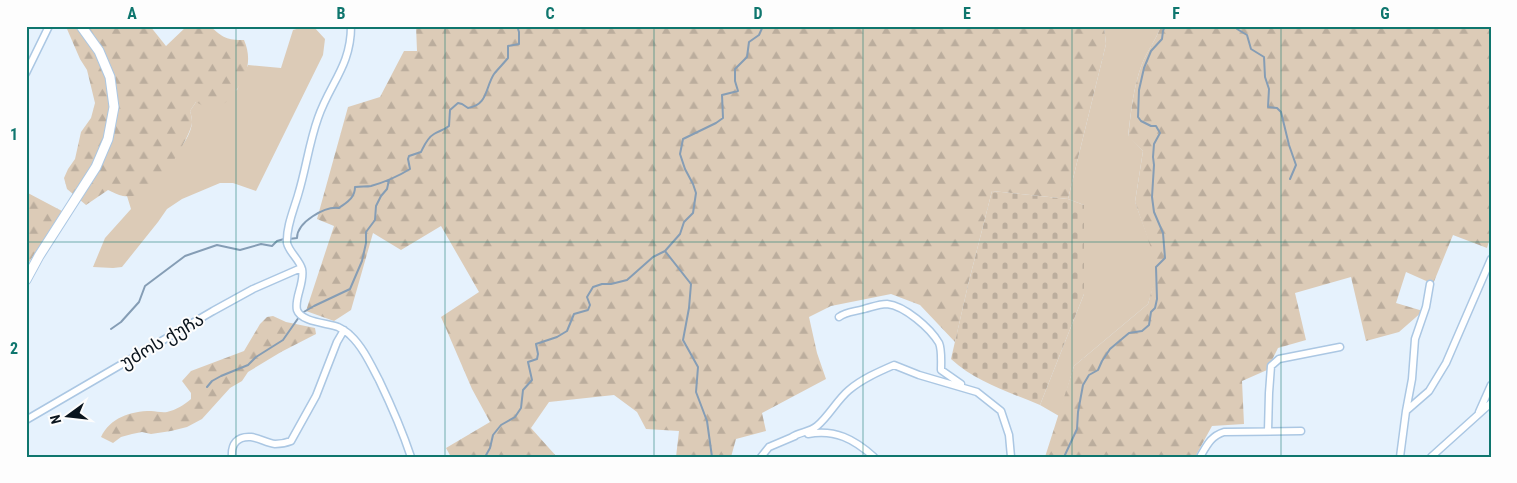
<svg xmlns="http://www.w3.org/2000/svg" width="1517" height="483" font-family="'Roboto Condensed','Noto Sans Georgian',sans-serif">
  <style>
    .green { fill: #dccbb7 }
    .forest { fill: url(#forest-firs) }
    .cemetery { fill: url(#cemetery-stones) }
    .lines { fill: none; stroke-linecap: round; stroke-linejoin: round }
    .stream { stroke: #859db5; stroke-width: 2 }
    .street-casing { stroke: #abc7e3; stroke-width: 9 }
    .secondary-casing { stroke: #abc7e3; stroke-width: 11 }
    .street { stroke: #fff; stroke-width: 6 }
    .secondary { stroke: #fff; stroke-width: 9 }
    .grid { fill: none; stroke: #0f766e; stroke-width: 1; stroke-opacity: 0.55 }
    .labels { text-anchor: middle; stroke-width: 4; stroke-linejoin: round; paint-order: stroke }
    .street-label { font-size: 18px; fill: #0a141d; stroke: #fdfdfd }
    .neatline { fill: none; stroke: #0f766e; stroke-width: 2 }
    .grid-label { font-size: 16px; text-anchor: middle; font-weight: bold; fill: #0f766e }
  </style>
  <defs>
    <pattern id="forest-firs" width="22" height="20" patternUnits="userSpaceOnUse" patternTransform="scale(1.25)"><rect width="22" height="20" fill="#dccbb7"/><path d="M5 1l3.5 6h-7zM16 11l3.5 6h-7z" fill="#bbad9d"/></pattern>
    <pattern id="cemetery-stones" width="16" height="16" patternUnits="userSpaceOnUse" patternTransform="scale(1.25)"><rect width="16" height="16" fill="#dccbb7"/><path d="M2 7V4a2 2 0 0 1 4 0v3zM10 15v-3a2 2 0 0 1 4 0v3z" fill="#bbad9d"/></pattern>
  </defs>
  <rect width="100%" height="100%" fill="#e6f2fd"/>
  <path class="green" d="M307 26H313L325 39 323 55 256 191 233 183H220L182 199 167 209 158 222 122 267 113 268 93 267 105 238 131 209 127 196 135 195C152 179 191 146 192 122 192 119 191 114 190 111L196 102 237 90 248 65 281 68 293 30Z
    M1104 26H1161C1156 40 1147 51 1142 64 1133 88 1131 112 1128 136L1143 151 1135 202 1159 268 1148 304 1074 366 1059 416 1040 405 1084 294V205L1068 199 1106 44Z"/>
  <path class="forest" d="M68 26H150L166 46 187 26H210C223 38 227 40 244 40 257 69 237 95 214 112L196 102 190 111C191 114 192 119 192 122 192 134 160 186 149 191 143 195 130 197 123 196 118 195 113 192 108 190L86 205 67 189 64 178 68 169 75 159 81 132 91 118 95 103 87 70 80 59 67 29Z
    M416 26H1104L1106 44 1068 199 992 191 968 285 955 342 920 305 891 294 831 306 809 317 817 353 826 379 762 413 766 431 736 439 731 457H676L679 431 646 429 637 412 614 395 549 402 531 428 557 457H451L446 448 490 422 472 389 441 317 479 292 441 226 401 250 373 233 351 310 334 321 306 311 334 226 317 219 348 107 380 97 404 51H417Z
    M1161 26H1491V235L1487 248 1453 235 1433 284 1406 272 1396 303 1423 311 1399 332 1366 341 1351 277 1295 293 1306 340 1278 348 1267 370 1242 381 1244 424 1212 426 1195 457H1045L1074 366 1148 304 1158 268 1135 202 1143 151 1128 137C1131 112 1133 88 1142 64 1147 51 1156 40 1161 26Z
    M26 192 62 211 26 267Z
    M273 316 286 322 315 328 316 334 281 352 248 372 242 381 230 388 202 419 187 427 171 431 151 434 142 432 132 434 121 437 113 443 101 437C110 418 130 411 151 411 156 411 162 413 167 412 176 410 184 405 191 399V393L182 381 191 371 244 351 260 324 267 317Z"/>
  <path class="cemetery" d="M992 191 1068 199 1084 205V294L1040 405C1009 392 976 382 951 359L968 285Z"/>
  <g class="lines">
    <path class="stream" d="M1237 26V29L1247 35 1251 49 1264 57 1265 77 1269 89 1268 107 1277 108 1281 112 1289 145 1296 165 1290 179
      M289 239 297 238C297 222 325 206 339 208 347 202 355 198 355 187 361 186 366 187 371 186 385 182 397 177 410 169L408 159 409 156 421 152C424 146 427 138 434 134 439 131 444 130 449 126L450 110 458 103 462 104 468 108C488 105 485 88 494 74 498 69 503 64 508 58V46L519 44V32L517 26
      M665 251 691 284 689 308 683 340 698 367 696 392 707 421 712 457
      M302 313 314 306 350 289 362 261 366 243V232L375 220 376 206 381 196 387 189 389 180
      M111 329 121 322 139 302 145 286 185 256 217 245 240 250 261 244 272 246 277 241 284 239
      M207 387 212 381 221 376 248 365 256 357 283 340 299 317
      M485 457 490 448 493 435 501 425 515 417 521 408 523 390 532 380 528 362 537 359 538 354 536 344 557 337 567 331 574 314 588 310 590 305 587 297 593 287 602 284H611L627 280 653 257 665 251 680 234 684 222 693 213 696 193 693 184 685 169 680 154 683 139 716 123 723 118 722 95 738 91 735 81V69L747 57 749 42 759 35 763 26
      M1064 457 1077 429 1078 412 1083 385 1089 375 1098 370 1102 361 1110 349 1129 333 1142 331 1149 325 1151 312 1155 308 1157 299 1156 267 1165 258 1163 233 1154 212 1152 197 1154 165 1153 157 1154 144 1160 133 1156 126H1151L1141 121 1138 117 1139 90 1144 68 1151 51 1162 39 1163 31 1165 26"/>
    <defs>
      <path id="street" d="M351 26C351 66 330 83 318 118 309 143 306 169 298 195 294 209 286 227 287 243 289 252 299 259 302 269 305 283 294 298 297 310 301 322 327 323 338 327 342 329 347 332 350 335 363 347 371 365 379 380 391 405 402 430 411 457
        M26 73 49 26
        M839 317C847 311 854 312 864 309 872 307 879 304 887 304 905 306 930 328 939 343 942 350 941 363 941 370L961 384
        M1406 411 1412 379 1415 339 1426 307 1430 284
        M1479 412 1491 385
        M26 420 213 311 253 289 301 268
        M1268 431 1269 393 1271 366 1279 359 1340 347
        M808 434C835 429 854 439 874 457
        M792 437C800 432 810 432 817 426 829 416 837 400 849 390 862 379 878 372 894 365L919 375 977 392 1001 411 1009 435 1011 457
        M232 457C231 444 237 436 251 437 259 438 267 443 275 444 281 444 286 443 291 441L316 396 337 342 344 330
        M761 457 769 447 795 436
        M1200 457C1207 445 1211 436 1224 432L1301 431
        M1400 457 1406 411 1429 391 1446 363 1491 259
        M1431 457 1491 403"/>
      <path id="secondary" d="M26 280 39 256 96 167 108 139 114 107 110 77 99 51 81 26"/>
    </defs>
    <use href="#street" class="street-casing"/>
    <use href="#secondary" class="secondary-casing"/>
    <use href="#street" class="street"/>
    <use href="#secondary" class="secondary"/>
  </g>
  <path class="grid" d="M236 26V457M445 26V457M654 26V457M863 26V457M1072 26V457M1281 26V457M26 242H1491"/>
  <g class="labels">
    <g class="street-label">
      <text transform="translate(162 341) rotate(-30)" y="6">უძოს ქუჩა</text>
    </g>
  </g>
  <rect width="1517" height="483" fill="none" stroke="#fdfdfd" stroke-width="55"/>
  <g transform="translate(68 416) rotate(255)" stroke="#fdfdfd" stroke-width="4" paint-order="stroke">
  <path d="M0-4L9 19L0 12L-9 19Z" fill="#0a141d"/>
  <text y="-8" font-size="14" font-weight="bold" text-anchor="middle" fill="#0a141d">N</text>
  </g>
  <rect x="28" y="28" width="1462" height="428" class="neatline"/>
  <g class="grid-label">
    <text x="132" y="19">A</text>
    <text x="341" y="19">B</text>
    <text x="550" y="19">C</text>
    <text x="758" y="19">D</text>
    <text x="967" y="19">E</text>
    <text x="1176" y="19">F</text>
    <text x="1385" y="19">G</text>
    <text x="14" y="140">1</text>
    <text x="14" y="354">2</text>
  </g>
</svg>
